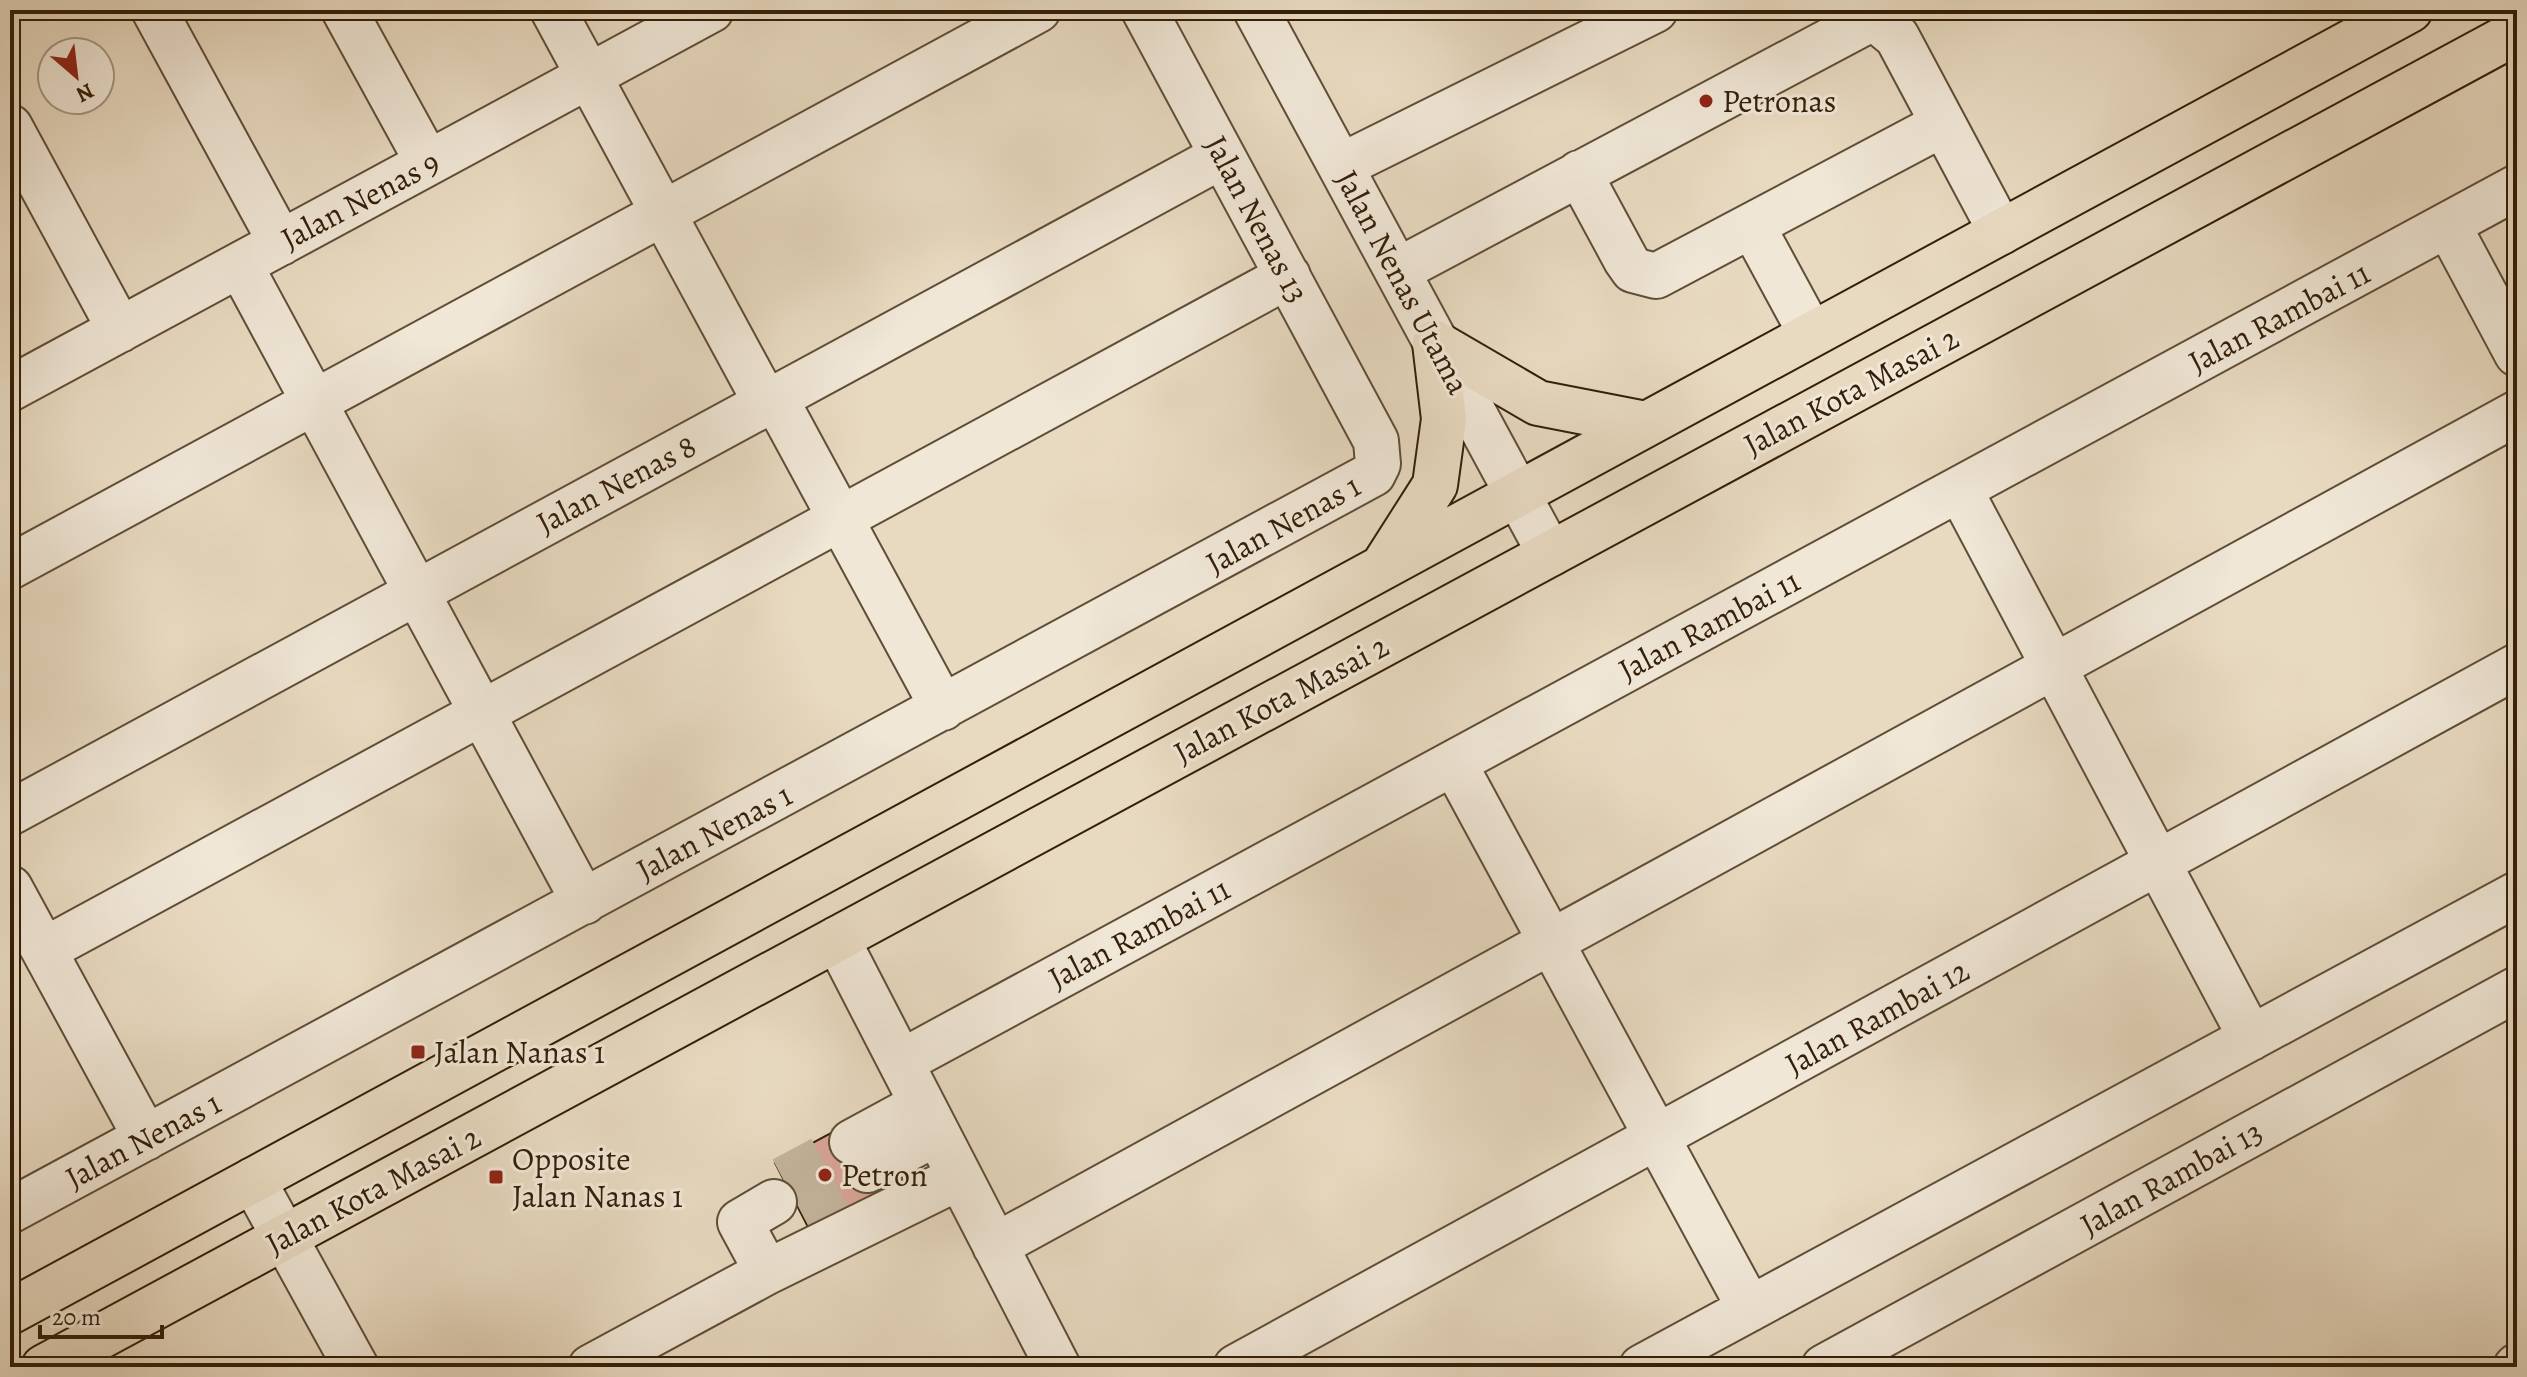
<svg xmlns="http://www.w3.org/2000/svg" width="2527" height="1377" font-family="Alegreya,serif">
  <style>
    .building { fill: #daa698; stroke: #331e08; stroke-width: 2 }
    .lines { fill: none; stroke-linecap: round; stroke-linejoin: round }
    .minor-tunnel { stroke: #c4b49c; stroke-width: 44; stroke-dasharray: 44 22; stroke-linecap: butt }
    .minor-casing { stroke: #604d36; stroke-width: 48 }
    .major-casing { stroke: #331e08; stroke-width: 48 }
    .minor { stroke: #f0e7d7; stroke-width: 44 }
    .major { stroke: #e8dac1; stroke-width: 44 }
    .poi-dot { fill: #8f2418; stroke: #f0e7d7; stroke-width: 3 }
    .labels { text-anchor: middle; stroke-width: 6; stroke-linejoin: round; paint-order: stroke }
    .poi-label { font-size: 32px; fill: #331e08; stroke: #f0e7d7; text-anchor: start }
    .street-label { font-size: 32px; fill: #331e08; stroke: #f0e7d7 }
  </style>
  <rect width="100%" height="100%" fill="#e8dac1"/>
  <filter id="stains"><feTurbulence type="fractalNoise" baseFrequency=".0025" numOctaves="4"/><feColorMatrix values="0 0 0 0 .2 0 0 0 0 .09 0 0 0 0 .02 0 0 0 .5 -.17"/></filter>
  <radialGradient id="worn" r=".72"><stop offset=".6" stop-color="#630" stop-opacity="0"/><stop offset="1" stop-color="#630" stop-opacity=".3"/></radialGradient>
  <path class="building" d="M844 1126 878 1192 809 1229 775 1163Z"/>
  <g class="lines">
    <path class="minor-tunnel" d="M783 1179 852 1142
      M798 1206 867 1170"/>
    <defs>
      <path id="minor" d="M154 10 281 243
        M344 10 428 163
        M553 10 766 403
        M1256 10 1550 554
        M10 127 120 330
        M1341 166 1655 10
        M1579 173 1626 260 1633 270 1656 276 1943 124
        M2448 225 2517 354
        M1753 227 1811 334
        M240 265 584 902
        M1397 271 1867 21 1879 22 1897 37 2001 232
        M10 389 711 10
        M775 398 943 708
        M1960 490 2251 1038
        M10 567 1038 10
        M1454 763 1750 1309
        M10 813 1222 156
        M10 888 146 1138
        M837 939 1058 1367
        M44 950 1288 276
        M901 1062 2517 187
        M852 1142 922 1104
        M867 1170 937 1133
        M253 1180 356 1367
        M10 1211 1373 474 1378 464 1376 441 1144 10
        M995 1246 2517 413
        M767 1272 740 1222 774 1202
        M591 1367 767 1272 960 1177
        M1236 1367 2517 666
        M1642 1367 2517 894
        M1824 1367 2517 989
        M2516 1367 2517 1366"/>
      <path id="major" d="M1435 343 1538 403 1646 424
        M1384 565 1435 485 1444 419 1435 343
        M10 1312 2410 10
        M44 1367 2517 32"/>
    </defs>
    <use href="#minor" class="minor-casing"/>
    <use href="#major" class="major-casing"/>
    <use href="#minor" class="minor"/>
    <use href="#major" class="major"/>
  </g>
  <g class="poi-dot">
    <circle cx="1706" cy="101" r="8"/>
    <rect x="410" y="1044" width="16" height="16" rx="4"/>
    <circle cx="825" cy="1175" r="8"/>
    <rect x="488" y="1169" width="16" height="16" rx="4"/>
  </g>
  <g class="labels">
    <g class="poi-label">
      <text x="1722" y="112">Petronas</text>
      <text x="434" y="1063">Jalan Nanas 1</text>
      <text x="512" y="1170">Opposite<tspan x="512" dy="37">Jalan Nanas 1</tspan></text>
      <text x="841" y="1186">Petron</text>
    </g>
    <g class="street-label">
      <text transform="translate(360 200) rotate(-28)" y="11">Jalan Nenas 9</text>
      <text transform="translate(1257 219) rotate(62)" y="11">Jalan Nenas 13</text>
      <text transform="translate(1403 282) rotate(62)" y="11">Jalan Nenas Utama</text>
      <text transform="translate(2279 317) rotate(-28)" y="11">Jalan Rambai 11</text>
      <text transform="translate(1851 391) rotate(-28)" y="11">Jalan Kota Masai 2</text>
      <text transform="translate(616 484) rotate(-28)" y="11">Jalan Nenas 8</text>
      <text transform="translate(1283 524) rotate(-29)" y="11">Jalan Nenas 1</text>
      <text transform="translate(1709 625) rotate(-28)" y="11">Jalan Rambai 11</text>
      <text transform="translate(1281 699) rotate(-28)" y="11">Jalan Kota Masai 2</text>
      <text transform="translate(714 832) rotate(-28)" y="11">Jalan Nenas 1</text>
      <text transform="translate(1139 933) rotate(-28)" y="11">Jalan Rambai 11</text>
      <text transform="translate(1877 1017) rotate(-29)" y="11">Jalan Rambai 12</text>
      <text transform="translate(143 1140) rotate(-28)" y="11">Jalan Nenas 1</text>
      <text transform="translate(2171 1178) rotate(-29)" y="11">Jalan Rambai 13</text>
      <text transform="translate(373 1190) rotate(-28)" y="11">Jalan Kota Masai 2</text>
    </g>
  </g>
  <rect width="2527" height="1377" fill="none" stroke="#e8dac1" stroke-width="40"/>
  <rect x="12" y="12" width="2503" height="1353" fill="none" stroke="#331e08" stroke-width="4"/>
  <rect x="20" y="20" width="2487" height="1337" fill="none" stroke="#331e08" stroke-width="2"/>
  <g transform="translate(76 76) rotate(152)"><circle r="38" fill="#f0e7d7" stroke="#a49784" stroke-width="2"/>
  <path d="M0-6L14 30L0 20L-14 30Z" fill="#8f2418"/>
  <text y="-12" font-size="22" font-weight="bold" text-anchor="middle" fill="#331e08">N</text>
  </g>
  <path d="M40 1325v12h122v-12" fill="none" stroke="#331e08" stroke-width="4"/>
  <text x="52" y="1325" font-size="24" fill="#331e08" stroke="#f0e7d7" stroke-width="6" paint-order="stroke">20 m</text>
  <rect width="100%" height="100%" filter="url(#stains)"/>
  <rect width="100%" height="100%" fill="url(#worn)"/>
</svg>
